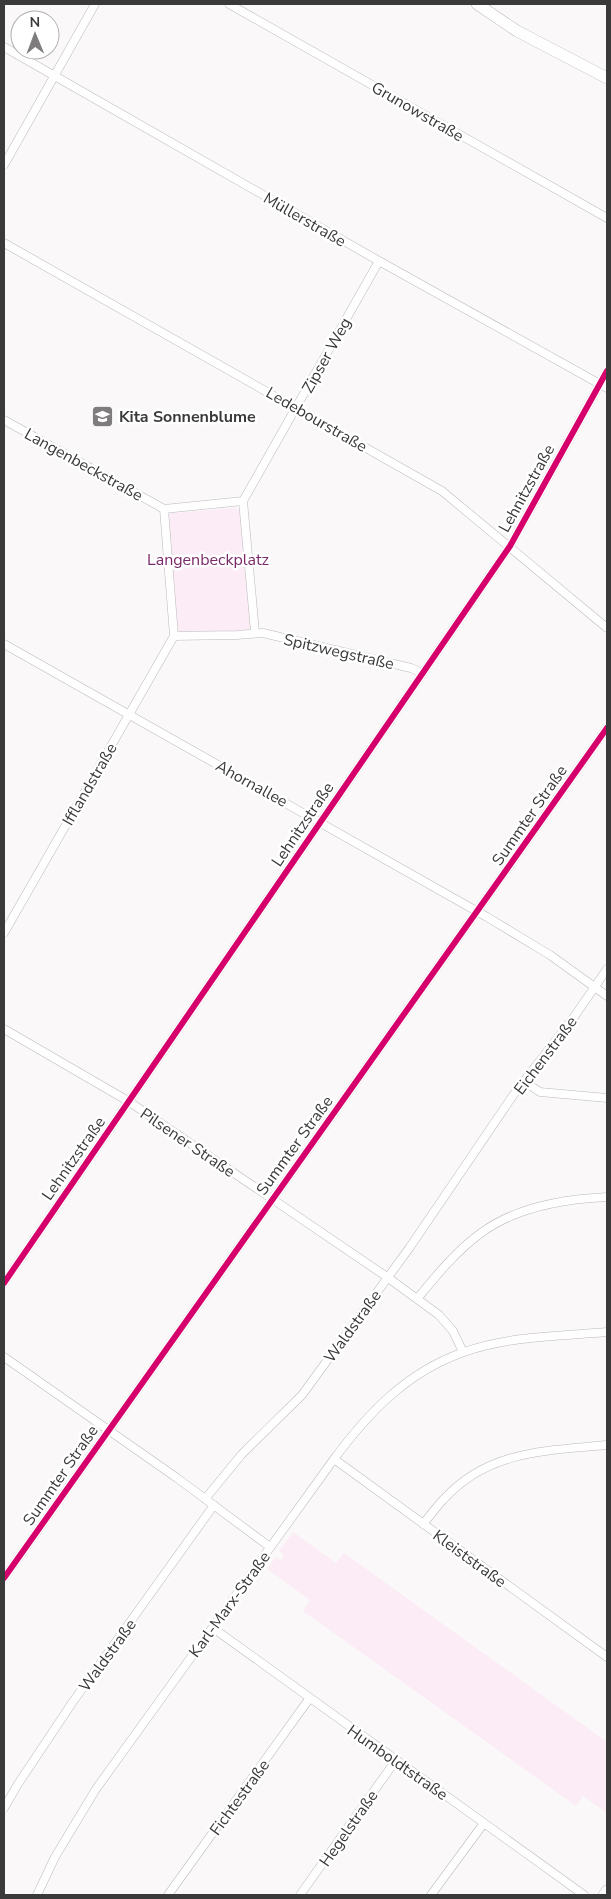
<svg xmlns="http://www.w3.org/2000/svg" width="611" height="1899" font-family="'Nunito Sans',sans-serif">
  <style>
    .green { fill: #fcecf6 }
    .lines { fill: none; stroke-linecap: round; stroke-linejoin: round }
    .street-casing { stroke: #bbbabb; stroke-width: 9 }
    .secondary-casing { stroke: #bbbabb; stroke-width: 12 }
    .street { stroke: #fefefe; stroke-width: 8 }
    .secondary { stroke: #fefefe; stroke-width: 11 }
    .cycleway-casing { stroke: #fff; stroke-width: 9 }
    .cycleway { stroke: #d6006c; stroke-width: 6 }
    .labels { text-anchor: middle; stroke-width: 5; stroke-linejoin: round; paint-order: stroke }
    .street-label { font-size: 16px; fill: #3b3a3a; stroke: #fff }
    .poi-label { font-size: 16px; font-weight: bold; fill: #3b3a3a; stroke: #fff; text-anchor: start }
    .park-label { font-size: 16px; fill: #7a2968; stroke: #fff }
  </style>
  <rect width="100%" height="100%" fill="#faf8f9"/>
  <path class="green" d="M235 508 242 512 251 628 244 632 187 633 179 631 176 628 167 516 171 513Z
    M293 1532 336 1563 344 1553 607 1742V1813L583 1796 576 1806 303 1611 310 1600 267 1569 276 1557 281 1560 284 1555 279 1551Z"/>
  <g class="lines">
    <defs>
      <path id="street" d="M229 4 607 218
        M4 47 379 261 607 388
        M4 165 95 4
        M4 243 442 491 607 628
        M4 420 164 509
        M243 501 379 261
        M164 509 243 501 255 632
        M164 509 174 636
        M174 636 237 635 263 633 411 668 422 673
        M4 644 487 917 550 955 607 996
        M4 933 174 636
        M4 1029 128 1101 387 1277 439 1315 453 1331 463 1352
        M525 1082 540 1092 607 1098
        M4 1283 510 546 607 371
        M417 1299C436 1276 456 1251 481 1233 516 1207 564 1199 607 1197
        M4 1357 177 1478 270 1547
        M334 1459 607 1657
        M205 1499 242 1454 302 1395 410 1247 514 1094 574 1017 607 969
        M423 1524C430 1516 436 1507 443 1500 488 1450 546 1451 607 1445
        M4 1578 607 728
        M213 1628 584 1895
        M4 1808 18 1784 72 1703 214 1505
        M37 1895 55 1857 96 1789 334 1459C369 1412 407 1372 464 1352 509 1336 561 1336 607 1332
        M168 1895 309 1699
        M300 1895 396 1760
        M431 1895 484 1823"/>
      <path id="secondary" d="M477 4 517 31 607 78
        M604 1895 607 1891"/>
    </defs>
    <use href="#street" class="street-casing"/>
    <use href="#secondary" class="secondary-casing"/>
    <use href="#street" class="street"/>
    <use href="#secondary" class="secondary"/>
    <defs>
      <path id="cycleway" d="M4 1283 510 546 607 371
        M4 1578 607 728"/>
    </defs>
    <use href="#cycleway" class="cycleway-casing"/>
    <use href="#cycleway" class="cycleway"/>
  </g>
  <defs>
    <symbol id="school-square" viewBox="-11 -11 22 22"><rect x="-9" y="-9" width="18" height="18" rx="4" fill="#7e7c7d" stroke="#fff"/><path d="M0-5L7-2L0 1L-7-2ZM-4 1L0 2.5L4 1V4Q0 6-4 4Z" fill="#fff"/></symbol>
  </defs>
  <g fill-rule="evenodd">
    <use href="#school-square" x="90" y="404" width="25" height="25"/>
  </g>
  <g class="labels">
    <g class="street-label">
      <text transform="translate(418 111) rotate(30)" y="6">Grunowstraße</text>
      <text transform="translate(305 219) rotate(30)" y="6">Müllerstraße</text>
      <text transform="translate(326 355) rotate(-61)" y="6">Zipser Weg</text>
      <text transform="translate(317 419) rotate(30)" y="6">Ledebourstraße</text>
      <text transform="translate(84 464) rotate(29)" y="6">Langenbeckstraße</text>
      <text transform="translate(526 488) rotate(-61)" y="6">Lehnitzstraße</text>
      <text transform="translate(339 651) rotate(13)" y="6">Spitzwegstraße</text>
      <text transform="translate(252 783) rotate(29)" y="6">Ahornallee</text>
      <text transform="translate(89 784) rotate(-60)" y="6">Ifflandstraße</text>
      <text transform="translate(529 815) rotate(-55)" y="6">Summter Straße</text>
      <text transform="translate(302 824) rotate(-56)" y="6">Lehnitzstraße</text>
      <text transform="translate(545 1055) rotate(-53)" y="6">Eichenstraße</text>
      <text transform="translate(188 1142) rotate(34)" y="6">Pilsener Straße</text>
      <text transform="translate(294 1145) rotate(-54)" y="6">Summter Straße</text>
      <text transform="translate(73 1158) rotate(-55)" y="6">Lehnitzstraße</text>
      <text transform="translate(352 1326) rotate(-54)" y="6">Waldstraße</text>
      <text transform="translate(60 1475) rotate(-55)" y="6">Summter Straße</text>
      <text transform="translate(470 1558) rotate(36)" y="6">Kleiststraße</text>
      <text transform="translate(229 1604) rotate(-54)" y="6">Karl-Marx-Straße</text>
      <text transform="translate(107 1655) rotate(-54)" y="6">Waldstraße</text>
      <text transform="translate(398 1762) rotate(35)" y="6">Humboldtstraße</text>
      <text transform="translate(239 1797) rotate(-54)" y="6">Fichtestraße</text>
      <text transform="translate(348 1828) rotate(-55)" y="6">Hegelstraße</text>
    </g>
    <g class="poi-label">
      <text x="119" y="422">Kita Sonnenblume</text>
    </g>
    <g class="park-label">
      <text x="208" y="565">Langenbeckplatz</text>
    </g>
  </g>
  <rect width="611" height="1899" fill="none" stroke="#3b3a3a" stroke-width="10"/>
  <g transform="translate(35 35) rotate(359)"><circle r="24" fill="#ffffff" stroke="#b1b0b0"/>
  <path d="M0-4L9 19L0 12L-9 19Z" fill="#7e7c7d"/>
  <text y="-8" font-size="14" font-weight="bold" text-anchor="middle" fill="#3b3a3a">N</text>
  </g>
</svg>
